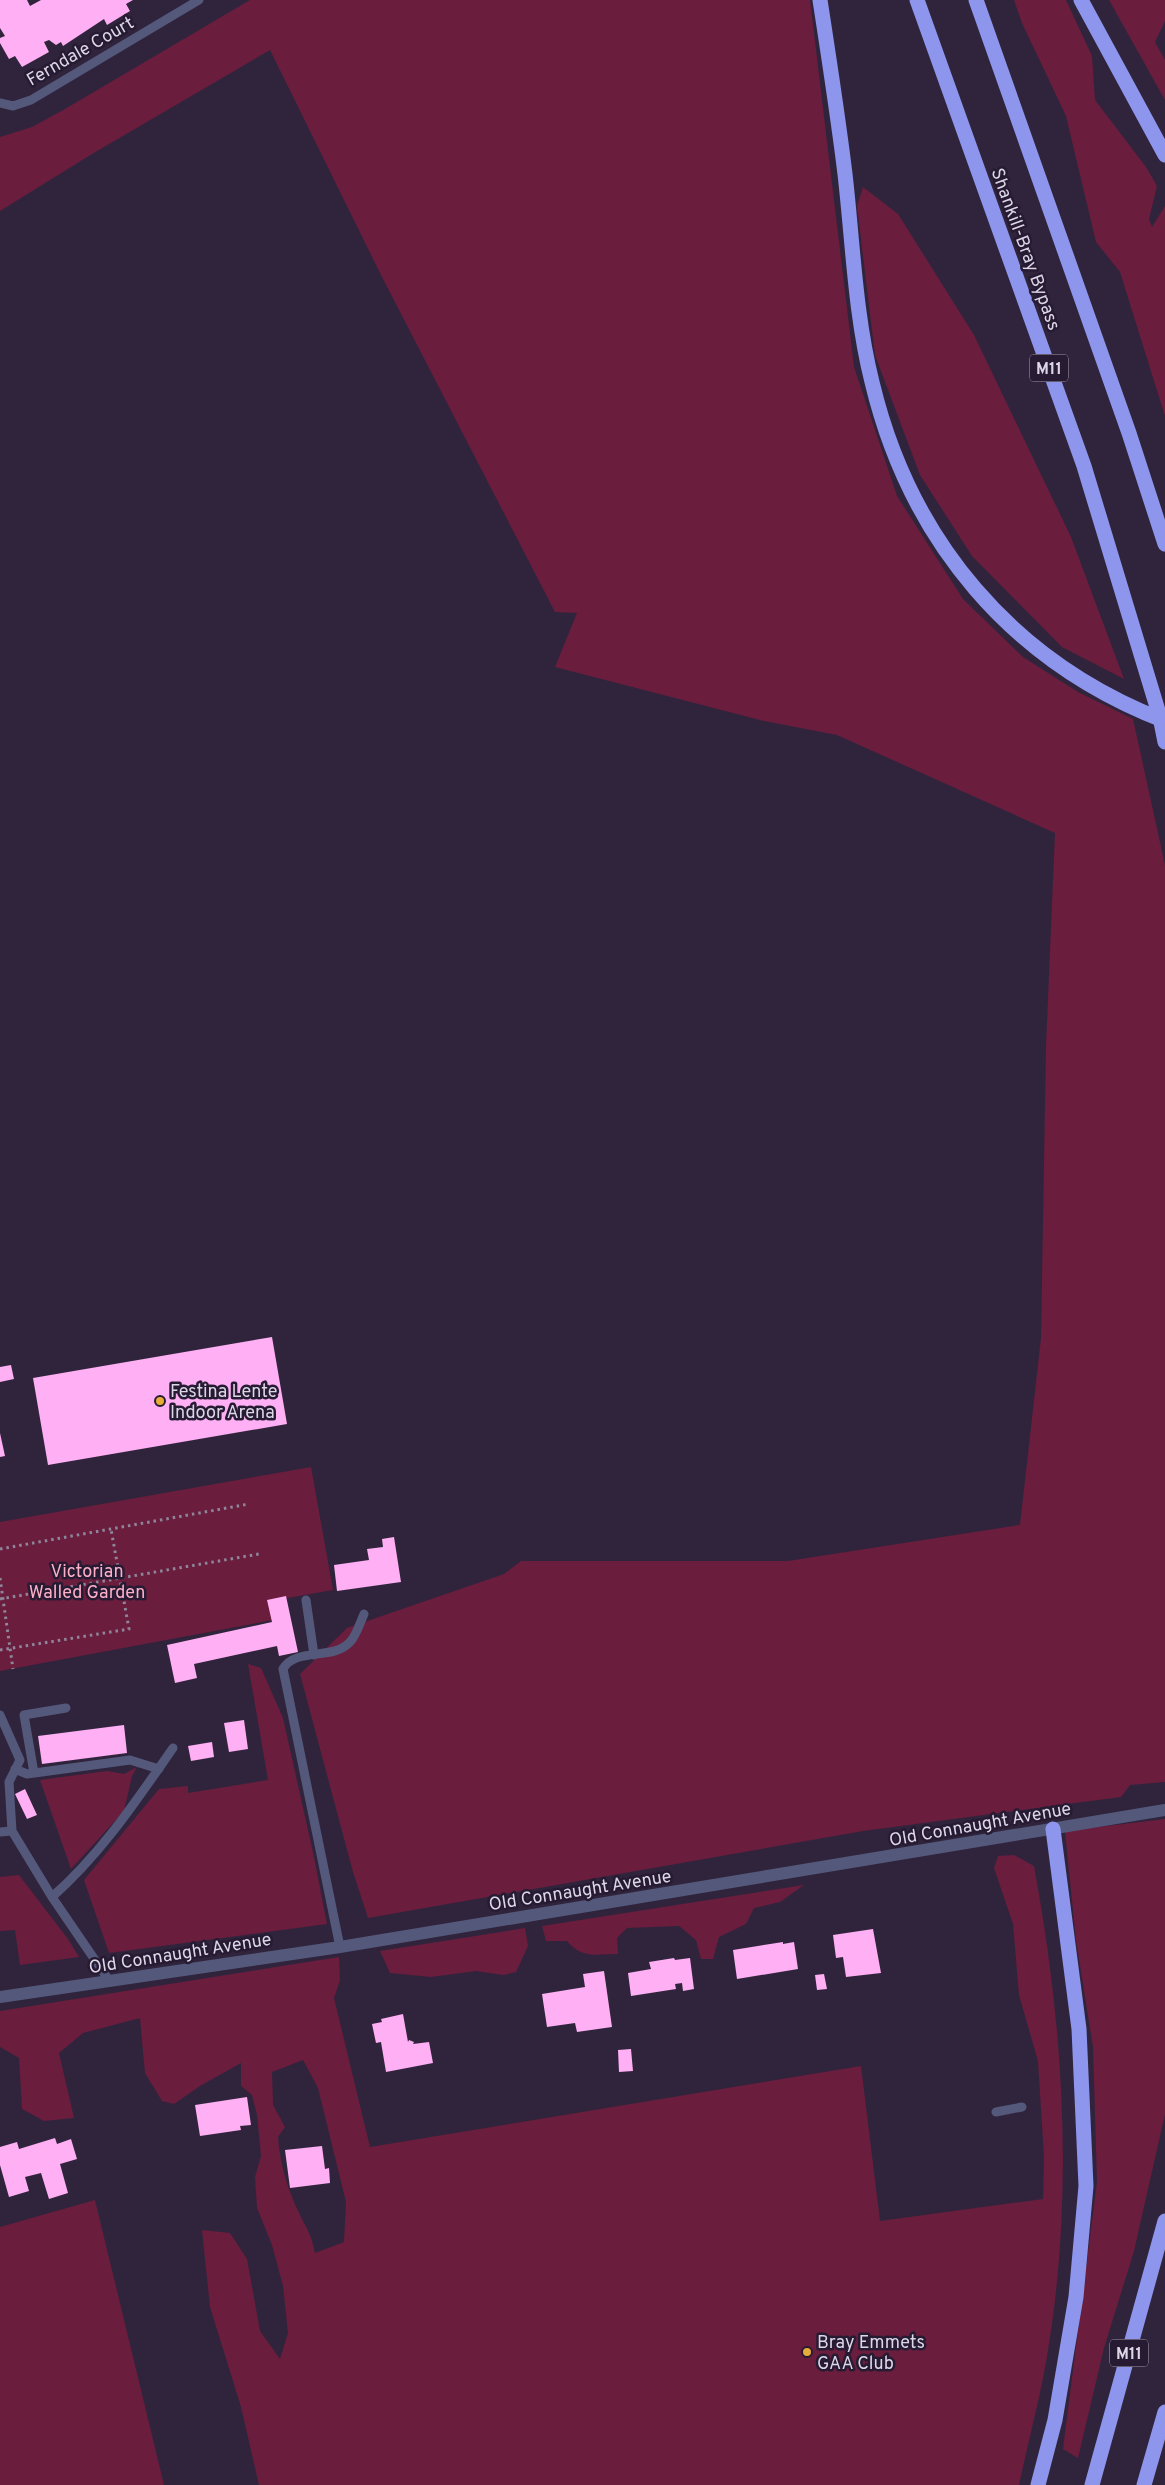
<svg xmlns="http://www.w3.org/2000/svg" width="1165" height="2485" font-family="Overpass,sans-serif">
  <style>
    .green { fill: #6a1d3d; fill-rule: evenodd }
    .building { fill: #ffaff3 }
    .lines { fill: none; stroke-linecap: round; stroke-linejoin: round }
    .path { stroke: #8f869a; stroke-width: 3; stroke-dasharray: 2.5 4; stroke-linecap: butt }
    .service { stroke: #54597c; stroke-width: 9 }
    .tertiary { stroke: #54597c; stroke-width: 12 }
    .motorway { stroke: #8d96ec; stroke-width: 15 }
    .poi-dot { fill: #e8ab37; stroke: #261b33; stroke-width: 2 }
    .labels { text-anchor: middle; stroke-width: 5; stroke-linejoin: round; paint-order: stroke }
    .shield { fill: #261b33; stroke: #a69eb1; stroke-width: 1 }
    .shield-label { font-size: 16px; font-weight: bold; fill: #ddd6e7 }
    .street-label { font-size: 18px; fill: #ddd6e7; stroke: #261b33 }
    .poi-label { font-size: 18px; fill: #ddd6e7; stroke: #261b33; text-anchor: start }
    .park-label { font-size: 18px; fill: #fcafc7; stroke: #261b33 }
  </style>
  <rect width="100%" height="100%" fill="#30243d"/>
  <path class="green" d="M250 0H810L854 367 897 496 963 599 1023 657 1078 692 1133 719 1165 865V1782L1130 1785 1121 1797 863 1831 368 1918 353 1872 300 1674 347 1628 504 1574 521 1561H788L1020 1525 1041 1338 1046 1046 1055 833 837 735 764 721 555 667 577 613 555 612 382 277 270 50 92 154 0 211V137L32 127 65 109Z
    M1014 0H1066L1092 56 1095 100 1146 167 1157 186 1149 219 1152 227 1165 206V416L1120 272 1096 242 1066 116 1022 23Z
    M1109 0H1165V21L1155 42 1165 60V100Z
    M863 187 898 214 974 335 1071 537 1124 679 1062 647 972 556 920 475 875 355 857 206Z
    M311 1467 333 1590 270 1601 273 1620 0 1671V1522Z
    M248 1664 261 1668 283 1718 314 1857 327 1924 109 1953 84 1880 159 1789 188 1786V1793L268 1780Z
    M137 1767 132 1776 124 1811 71 1869 40 1780 107 1771 124 1774Z
    M1165 1819V2114L1134 2251 1104 2348 1078 2458 1063 2449 1097 2182 1093 2047 1076 1940 1065 1831Z
    M1014 1855 1034 1866C1063 2023 1074 2186 1049 2344 1042 2391 1029 2438 1019 2485H259L241 2407 210 2307 202 2230 230 2233 247 2259 260 2331 280 2359 288 2333 283 2286 272 2245 257 2208 255 2177 261 2156 257 2115 252 2095 241 2086V2063L200 2086 174 2104 162 2101 145 2073 140 2018 83 2033 59 2053 74 2118 44 2121 22 2109 19 2058 0 2047V2011L339 1957 340 1980 334 1998 370 2147 861 2066 880 2221 1043 2199 1044 2157 1038 2061 1019 1995 1013 1924 994 1868 998 1856ZM303 2060 318 2088 346 2202 344 2242 315 2253C311 2234 309 2233 301 2217 288 2191 280 2165 278 2137L285 2127 273 2105 272 2072Z
    M19 1875 68 1939 79 1957 20 1965 15 1930 0 1931V1877Z
    M804 1885 780 1902 754 1908 746 1924 719 1937 713 1959H701L696 1940 679 1926 627 1928 617 1938 618 1954C596 1954 582 1959 567 1941H546L542 1926Z
    M525 1928 528 1946 516 1972 503 1975 476 1971 431 1977 390 1973 380 1951Z
    M95 2200 164 2485H0V2227Z"/>
  <path class="building" d="M0 0H27L30 6 41 0H133L126 4 130 11 107 25 104 19 63 46 61 42 56 45 49 40 44 42 49 52 22 67 15 56 9 59 0 43V38L5 36 0 28Z
    M272 1337 287 1424 48 1465 33 1378Z
    M11 1365 14 1379 0 1382V1367Z
    M0 1433 5 1456 0 1457Z
    M394 1537 401 1582 337 1591 334 1565 369 1560 367 1549 383 1547 382 1539Z
    M286 1596 298 1652 279 1656 277 1646 194 1664 197 1678 175 1683 167 1645 272 1622 267 1600Z
    M244 1720 248 1749 229 1752 224 1723Z
    M124 1725 127 1753 42 1764 38 1736Z
    M212 1742 214 1757 191 1761 188 1746Z
    M25 1789 37 1815 27 1819 15 1794Z
    M873 1929 881 1973 846 1977 843 1957 836 1958 833 1935Z
    M783 1942V1944L794 1942 798 1969 737 1979 733 1950Z
    M674 1958 675 1960 690 1958 694 1989 683 1991 682 1983 675 1984 676 1989 631 1996 628 1973 651 1969 649 1962Z
    M604 1971 612 2027 577 2032 575 2023 547 2027 542 1994 585 1987 583 1974Z
    M824 1974 827 1989 817 1990 815 1975Z
    M403 2014 408 2042 409 2040 414 2042 413 2044 429 2042 433 2063 386 2072 381 2042 376 2043 372 2024 382 2022 381 2019Z
    M631 2049 633 2071 619 2072 618 2050Z
    M247 2097 251 2125 240 2126 241 2130 200 2136 195 2105Z
    M55 2138 57 2144 71 2139 77 2159 60 2164 68 2193 49 2199 41 2173 25 2177 29 2191 9 2197 0 2165V2147L17 2142 19 2149Z
    M322 2146 325 2169 329 2168 330 2183 290 2188 285 2150Z"/>
  <g class="lines">
    <path class="path" d="M0 1549 249 1504
      M0 1578 13 1669
      M0 1599 259 1554
      M0 1650 129 1629 111 1529"/>
    <path class="service" d="M0 103 13 106 31 100 199 0
      M306 1600 314 1655
      M0 1715 20 1760 9 1782 12 1831 52 1897 110 1982
      M15 1769 27 1774 130 1760 159 1769
      M34 1773 24 1715 66 1708
      M0 1832 12 1831
      M52 1897C101 1854 136 1801 173 1748
      M340 1947 283 1669C295 1647 333 1661 350 1642 356 1636 360 1623 364 1614
      M996 2112 1022 2107"/>
    <path class="tertiary" d="M0 1997 340 1947 1165 1810"/>
    <path class="motorway" d="M820 0C829 58 838 116 845 174 853 244 855 314 872 382 910 541 1012 662 1165 721
      M917 0 1084 466 1160 717 1165 742
      M976 0 1129 433 1165 544
      M1081 0 1165 155
      M1038 2485 1055 2420 1076 2297 1086 2186 1079 2029 1053 1829
      M1092 2485 1165 2221
      M1144 2485 1165 2412"/>
  </g>
  <g class="poi-dot">
    <circle cx="160" cy="1401" r="5"/>
    <circle cx="807" cy="2352" r="5"/>
  </g>
  <g class="labels">
    <g class="shield">
      <rect x="1030" y="354.5" width="38" height="27" rx="4"/>
      <rect x="1110" y="2339.5" width="38" height="27" rx="4"/>
    </g>
    <g class="shield-label">
      <text x="1049" y="374">M11</text>
      <text x="1129" y="2359">M11</text>
    </g>
    <g class="street-label">
      <text transform="translate(80 51) rotate(-30)" y="6">Ferndale Court</text>
      <text transform="translate(1026 249) rotate(70)" y="6">Shankill-Bray Bypass</text>
      <text transform="translate(980 1824) rotate(-10)" y="6">Old Connaught Avenue</text>
      <text transform="translate(580 1890) rotate(-9)" y="6">Old Connaught Avenue</text>
      <text transform="translate(180 1953) rotate(-9)" y="6">Old Connaught Avenue</text>
    </g>
    <g class="poi-label">
      <text x="170" y="1397">Festina Lente<tspan x="170" dy="21">Indoor Arena</tspan></text>
      <text x="817" y="2348">Bray Emmets<tspan x="817" dy="21">GAA Club</tspan></text>
    </g>
    <g class="park-label">
      <text x="87" y="1577">Victorian<tspan x="87" dy="21">Walled Garden</tspan></text>
    </g>
  </g>
</svg>
